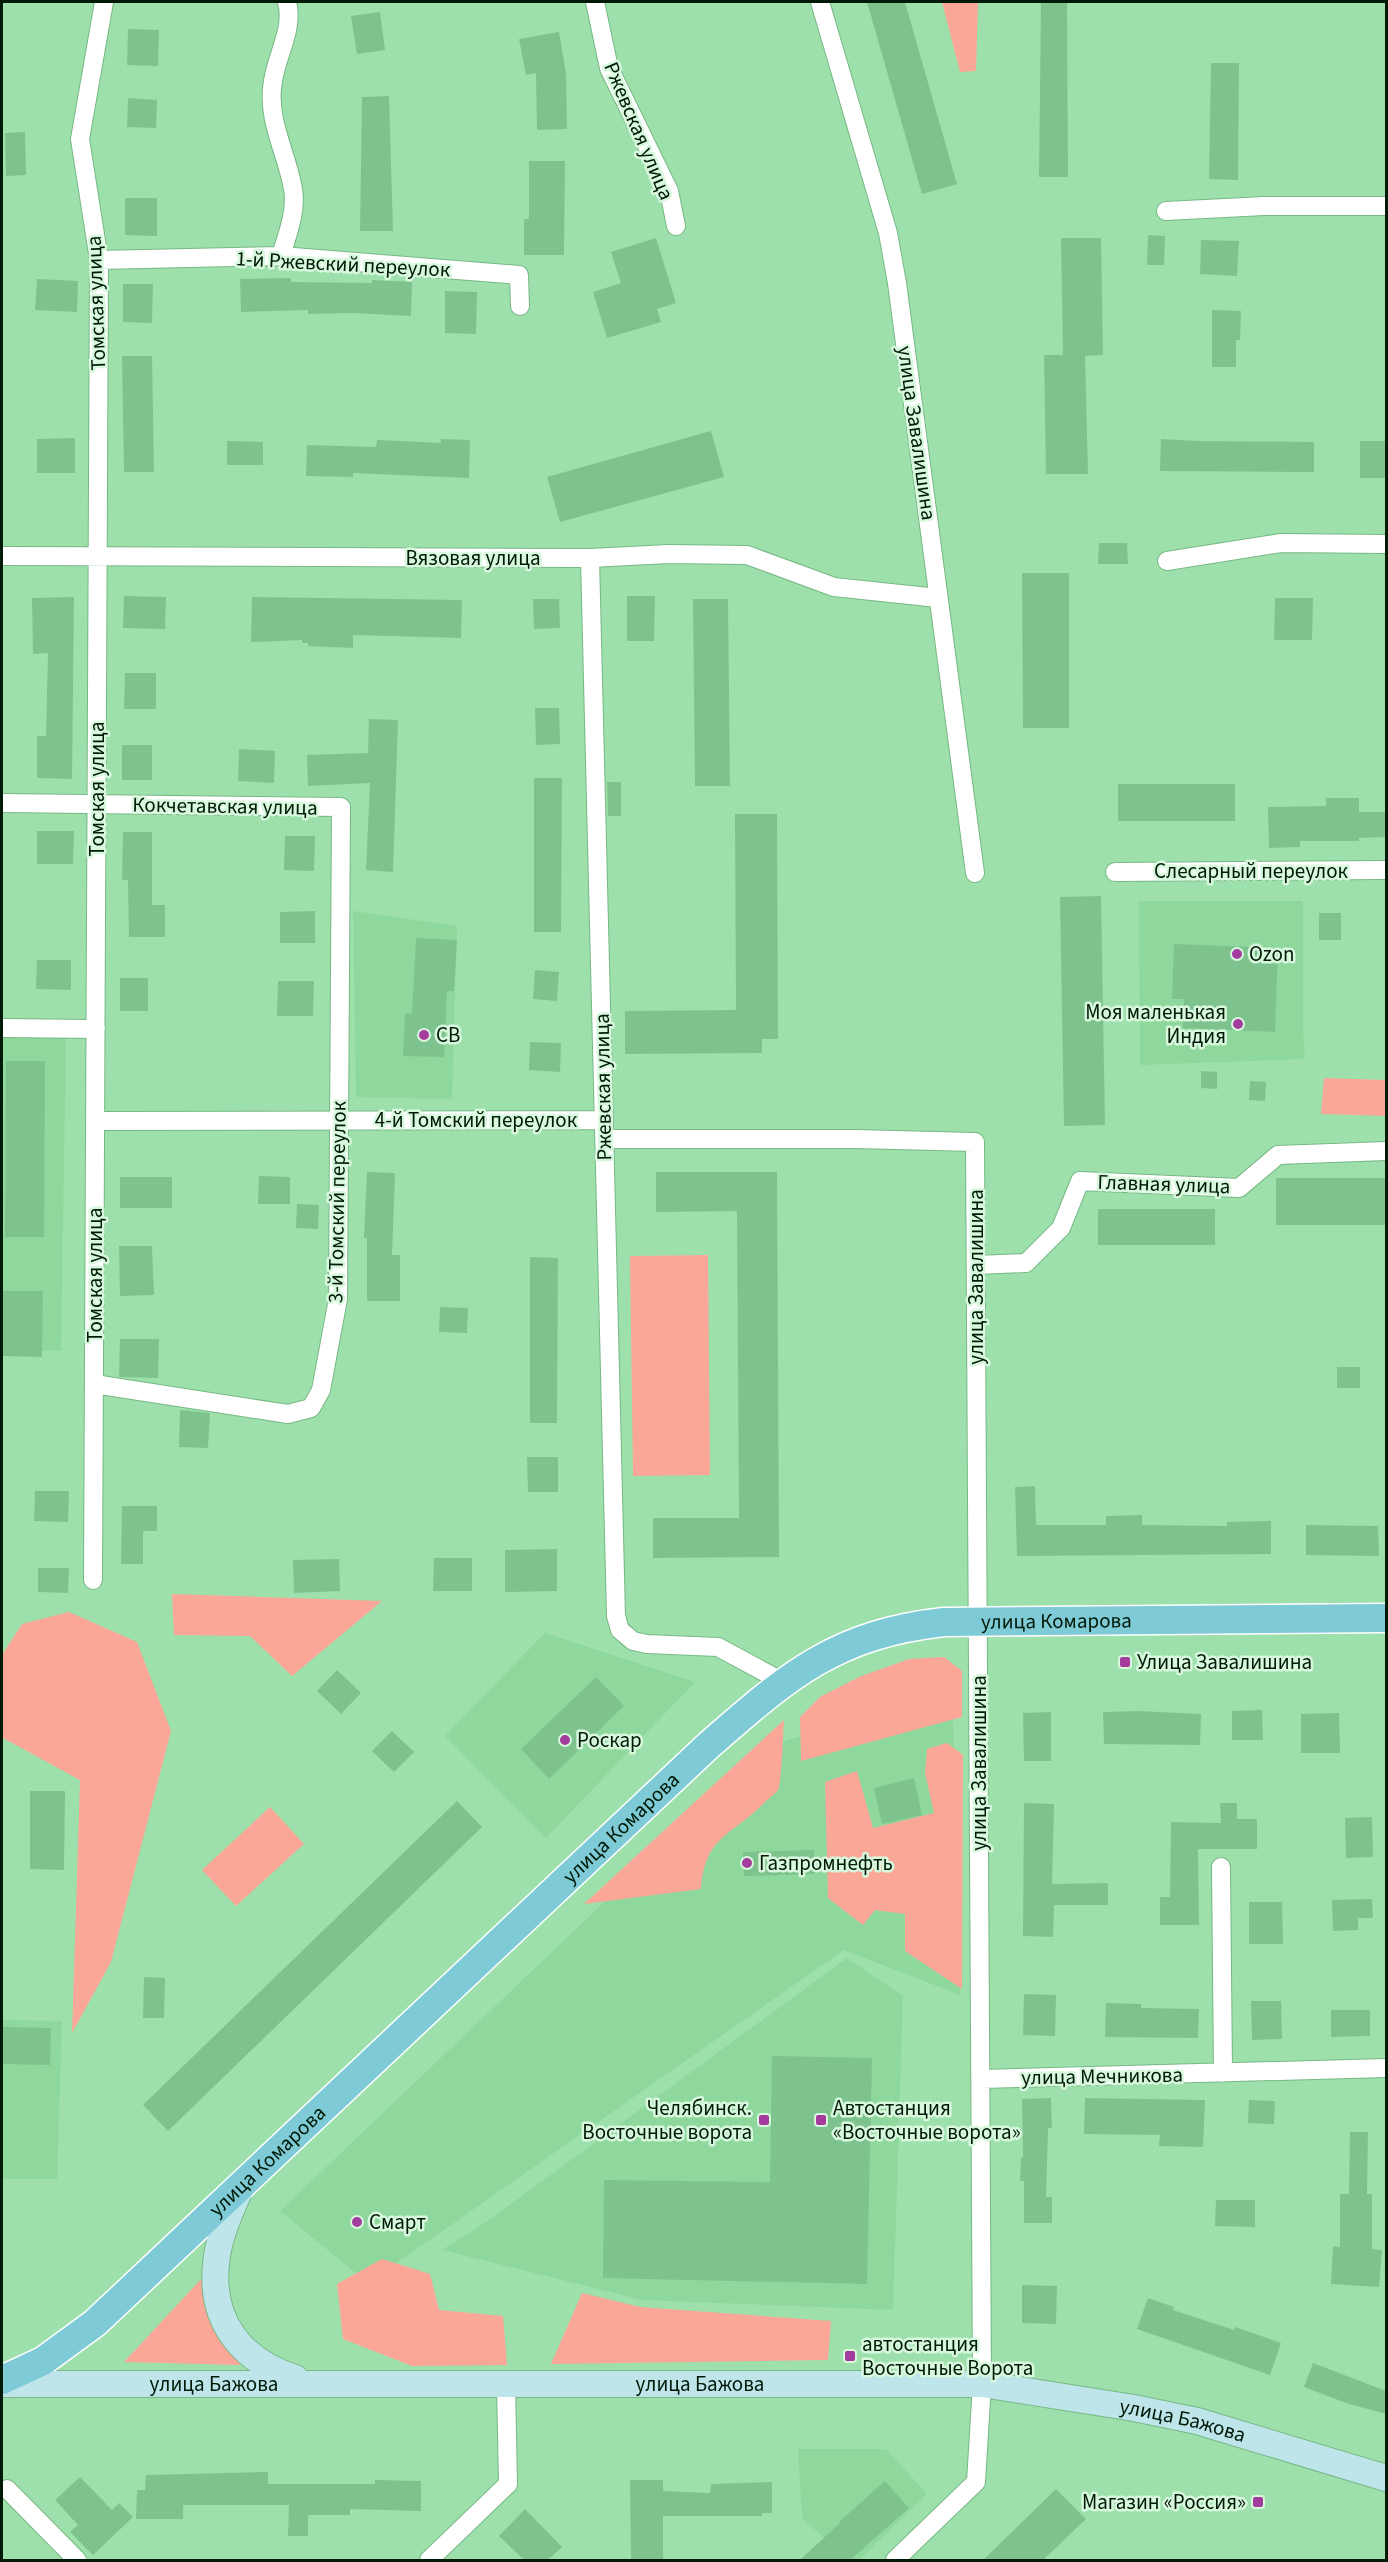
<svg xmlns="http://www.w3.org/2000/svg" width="1388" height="2562" font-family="'Source Sans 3',sans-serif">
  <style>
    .built { fill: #8ed79d }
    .green { fill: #fba798 }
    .building { fill: #7ec38d }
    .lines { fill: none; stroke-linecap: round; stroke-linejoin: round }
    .street-casing { stroke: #77b885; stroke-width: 20 }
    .secondary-casing { stroke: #77b885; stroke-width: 28 }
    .primary-casing { stroke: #fff; stroke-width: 31 }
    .street { stroke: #fff; stroke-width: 18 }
    .secondary { stroke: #bee5ea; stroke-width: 26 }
    .primary { stroke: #7ecad6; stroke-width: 28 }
    .poi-dot { fill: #a43c9e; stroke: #d7f8dd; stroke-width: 2 }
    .labels { text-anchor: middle; stroke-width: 5; stroke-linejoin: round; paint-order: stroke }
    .street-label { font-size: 21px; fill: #011907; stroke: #d7f8dd }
    .poi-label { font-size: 21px; fill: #011907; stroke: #d7f8dd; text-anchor: start }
  </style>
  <rect width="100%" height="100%" fill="#9ee0ab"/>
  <path class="built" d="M1139 901H1303V1030L1305 1059 1140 1065Z
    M353 911 457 926 452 1099 356 1097Z
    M2 1038H66L61 1351 2 1349Z
    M545 1633 695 1682 546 1838 445 1736Z
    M952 1682 960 1995 844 1950 368 2283 280 2211 766 1748Z
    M847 1958 903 1996 893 2310 642 2300 442 2250 486 2222Z
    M2 2020 62 2021 57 2179H2Z
    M798 2449H886L927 2494 859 2560H849L802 2518Z"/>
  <path class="green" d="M942 2H978L976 71 960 72Z
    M1324 1078 1386 1080V1116L1321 1114Z
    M708 1255 710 1475 633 1476 630 1256Z
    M172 1594 382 1601 292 1676 250 1636 174 1635Z
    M69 1612 137 1642 171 1731 111 1962 72 2033 80 1780 3 1738 2 1735V1655L22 1624Z
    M944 1657 962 1671V1717L801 1761 800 1717 820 1697 859 1677 909 1659Z
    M784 1720C783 1733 782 1781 778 1790 775 1794 768 1799 764 1803 732 1836 705 1835 701 1889L584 1904Z
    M947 1743 963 1755 962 1989 905 1951V1914L875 1910 863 1925 828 1898 825 1782 857 1771 873 1828 934 1813 925 1773 927 1749Z
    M270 1807 304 1844 236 1906 202 1870Z
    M382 2259 430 2274 439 2310 503 2316 507 2365 412 2366 343 2339 337 2284Z
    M204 2276C209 2320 213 2331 241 2365L124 2362Z
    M582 2293 640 2307 831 2321 828 2360 551 2364Z"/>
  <path class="building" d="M867 2H905L957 184 922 194Z
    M1041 2H1067L1068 177H1039Z
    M380 12 385 50 357 54 351 16Z
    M128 29 159 30 158 66 127 65Z
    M559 32 566 74 567 129 537 130 536 73 526 75 519 39Z
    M1211 63H1239L1238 180 1209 179Z
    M389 96 393 231H360L362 97Z
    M128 98 157 100 156 128 127 127Z
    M25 132 26 175 6 176 5 133Z
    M529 161H565L564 255H524V219H529Z
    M125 198H157V236L125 235Z
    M1148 235 1165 236 1164 265H1147Z
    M656 238 676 303 657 309 661 322 607 338 593 292 621 283 611 252Z
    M1061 238H1101L1103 355 1085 356 1088 474H1046L1044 355H1063Z
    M1201 240 1239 241 1237 276 1200 274Z
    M291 278V282L372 283V280L412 282 411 316 351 313 308 314V310L241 312 240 279Z
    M37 279 78 281 77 312 35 310Z
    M123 284H153L152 323 123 322Z
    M445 291 477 292 476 334 445 333Z
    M1212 310 1241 311 1240 340H1236V367H1212Z
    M122 356H152L154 472H124Z
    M711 431 724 477 560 522 547 477Z
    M75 438V473H37V439Z
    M441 439 470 440 469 478 353 473V477L306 476 307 445 376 447 377 440 441 443Z
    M1161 439 1197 441 1314 442V472L1160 471Z
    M227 441 263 442V465H227Z
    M1360 441H1386V478H1360Z
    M1099 543H1127L1128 564H1098Z
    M1022 573H1069V728H1023Z
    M124 596 166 597 165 629 123 628Z
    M627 596H655L654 641H627Z
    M74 597 72 779 37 778V736H46L48 653 33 654 32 598Z
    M252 597 462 600 461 638 353 635V648L308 646V643H302V640L251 642Z
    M1275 598H1313L1312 640H1274Z
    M533 599H559L560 628 534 629Z
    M693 599H728L730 786H695Z
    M125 673H156V709H124Z
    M535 708H559L560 744 536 745Z
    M369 719 398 720 393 872 366 870 370 783 308 786 307 755 368 753Z
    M122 745H152V780H122Z
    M239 749 275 751 274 783 238 781Z
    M534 778H562L561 932H534Z
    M607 782H621V816H608Z
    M1118 784H1235V821H1118Z
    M1326 798H1359V812H1386V837L1359 838V841H1300V847L1269 848 1268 807 1326 806Z
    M735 814H777L778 1039H762V1053L625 1054V1011L736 1010Z
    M37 831H74L73 864H37Z
    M123 832H152V905H165V937H129L128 880H122Z
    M285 836H315L314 871 284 870Z
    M1101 896 1105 1125 1064 1126 1060 897Z
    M315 911V943H280V912Z
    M1319 913H1341V940H1319Z
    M416 938 457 940 454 991H447L444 1057 403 1056 405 1013 412 1014Z
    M1174 944 1278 948 1275 1032 1183 1028 1184 999H1172Z
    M37 960H71V990L36 989Z
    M535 970 559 972 557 1001 533 999Z
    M120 978H148V1011H120Z
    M278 981H314L313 1016H277Z
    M530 1042 561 1043 560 1072 529 1070Z
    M6 1061H45L44 1237H5Z
    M1201 1071 1217 1072V1089L1201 1088Z
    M1250 1081 1266 1082 1265 1101 1249 1100Z
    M367 1172 395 1173 392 1255H400V1301H367V1238H364Z
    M656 1172H777L779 1557 653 1558V1518H739L737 1211 656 1212Z
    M259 1176 290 1177V1204H258Z
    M120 1177H172V1208H120Z
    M1276 1178H1386V1225H1276Z
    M297 1204 319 1205 318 1229 296 1228Z
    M1098 1209H1215V1245H1098Z
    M119 1246H152L154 1295 120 1296Z
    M530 1257 558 1258 557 1423H530Z
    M2 1291H43L42 1357 2 1356Z
    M440 1307 468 1308 467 1333 439 1332Z
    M120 1339H159L158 1378 119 1377Z
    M1337 1367H1360V1388H1337Z
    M180 1410 210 1413 208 1448 179 1447Z
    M527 1457H558V1492H528Z
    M1035 1486 1036 1525H1106V1516L1142 1515V1525L1227 1526V1522L1271 1521V1554L1017 1556 1015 1487Z
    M35 1491H69L68 1522 34 1521Z
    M122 1506H157V1531H143V1564H121Z
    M1306 1525 1378 1526 1379 1556 1306 1555Z
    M557 1549V1591L505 1592V1550Z
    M434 1558H472V1591H433Z
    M339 1559 340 1591 294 1593 293 1560Z
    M38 1568H69L68 1593 38 1592Z
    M337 1670 361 1693 341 1714 317 1691Z
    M596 1677 624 1706 549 1779 521 1749Z
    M1262 1710 1263 1740H1232V1711Z
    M1139 1711 1201 1714 1200 1745 1104 1744 1103 1712Z
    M1051 1712V1761H1024L1023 1713Z
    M1339 1713 1340 1753H1301V1714Z
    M392 1731 414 1752 394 1772 372 1751Z
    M914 1778 922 1815 882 1824 874 1788Z
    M30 1791H65L64 1870 30 1869Z
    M457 1801 482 1827 168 2131 143 2105Z
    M1024 1803 1054 1804 1052 1884 1108 1883V1905H1054L1053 1937 1023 1936Z
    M1220 1803H1237V1819H1257V1849H1198L1199 1925H1160V1897H1170L1171 1822 1221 1823Z
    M1372 1817 1373 1857 1346 1858 1345 1818Z
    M814 1850 815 1874 744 1876 743 1852Z
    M1372 1899 1373 1918H1358V1930L1333 1931 1332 1900Z
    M1249 1902H1282L1283 1944H1249Z
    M144 1977 165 1978 164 2018H143Z
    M1024 1994 1056 1995 1055 2036 1023 2035Z
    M1251 2001H1281L1282 2039 1252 2040Z
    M1106 2003 1141 2004V2008L1199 2009 1198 2038 1105 2037Z
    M1331 2010H1370V2036L1331 2037Z
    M2 2027 51 2028 50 2065 2 2064Z
    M772 2056 872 2058 867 2284 603 2278 604 2180 770 2182Z
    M1051 2098 1052 2128H1048L1046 2197H1052V2223H1024V2181H1020L1021 2158H1023L1022 2099Z
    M1085 2098 1205 2100 1203 2147 1159 2146 1160 2135 1084 2134Z
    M1249 2100 1275 2101 1274 2124 1248 2123Z
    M1350 2132H1368L1367 2194H1372V2249L1382 2250 1379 2287 1331 2284 1333 2246 1340 2247V2194H1349Z
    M1216 2200H1255V2227L1215 2226Z
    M1022 2285 1057 2286 1056 2324 1022 2323Z
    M1148 2298 1174 2307 1173 2310 1234 2330 1235 2327 1281 2343 1270 2375 1137 2329Z
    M1313 2363 1386 2391V2414L1346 2403 1304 2387Z
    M268 2472V2484H375V2480L421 2481V2511L350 2509V2515H308V2536H288L289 2505H183V2519H136L137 2490H145L146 2475Z
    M80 2477 112 2510 119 2503 133 2517 93 2555 70 2532 78 2525 55 2500Z
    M630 2480H663V2491L710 2493 711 2484 772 2482V2513H762V2516H663V2560H631Z
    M885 2481 909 2508 850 2560H800L841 2522 840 2521Z
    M1056 2489 1086 2519 1043 2560H983Z
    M525 2509 562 2547 548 2560H524L499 2536Z"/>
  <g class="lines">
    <defs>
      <path id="street" d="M595 2 609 68 669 191 676 226
        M820 2 888 233 897 283 975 873
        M1166 211 1264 206H1386
        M281 256C287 235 297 211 293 189 287 153 266 119 273 81 277 54 294 29 287 2
        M99 260 281 256 519 275 520 306
        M2 556 590 558 669 554 747 555 834 587 938 598
        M590 558 616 1616 620 1630 633 1641 647 1644 718 1647 783 1682
        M1167 561 1281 543 1386 544
        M2 803 341 807 338 1299 321 1390 311 1408 288 1414 94 1384
        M1115 872 1386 870
        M2 1028 96 1029
        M96 1121 604 1120
        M605 1139H855L975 1142 982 2384 976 2482 895 2560
        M976 1265 1026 1263 1061 1228 1080 1181 1239 1188 1278 1155 1386 1151
        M93 1580 99 260 80 139 104 2
        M1221 1867 1223 2073
        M981 2079 1386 2068
        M7 2489 77 2560
        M429 2560 508 2484 506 2383"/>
      <g id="secondary">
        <path d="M242 2185C231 2210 218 2237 216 2264 210 2322 242 2361 295 2378"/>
        <path id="s1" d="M2 2384H982L1134 2408 1197 2421 1386 2478"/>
      </g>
      <g id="primary">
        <path id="s2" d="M2 2380 43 2361 95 2323 709 1745C788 1676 835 1634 944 1622L1386 1618"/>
      </g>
    </defs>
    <use href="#street" class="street-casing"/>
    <use href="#secondary" class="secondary-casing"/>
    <use href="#primary" class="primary-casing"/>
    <use href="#street" class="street"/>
    <use href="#secondary" class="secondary"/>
    <use href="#primary" class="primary"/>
  </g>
  <g class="poi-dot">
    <circle cx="1237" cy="954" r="6"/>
    <circle cx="1238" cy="1024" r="6"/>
    <circle cx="424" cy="1035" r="6"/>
    <rect x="1119" y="1656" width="12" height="12" rx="3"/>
    <circle cx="565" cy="1740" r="6"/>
    <circle cx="747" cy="1863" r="6"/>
    <rect x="758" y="2114" width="12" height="12" rx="3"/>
    <rect x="815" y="2114" width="12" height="12" rx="3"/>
    <circle cx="357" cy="2222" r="6"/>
    <rect x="844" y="2350" width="12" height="12" rx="3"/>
    <rect x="1252" y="2496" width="12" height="12" rx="3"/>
  </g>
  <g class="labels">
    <g class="street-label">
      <text transform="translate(639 131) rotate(67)" y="7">Ржевская улица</text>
      <text transform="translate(343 264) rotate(3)" y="7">1-й Ржевский переулок</text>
      <text transform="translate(96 303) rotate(-92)" y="7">Томская улица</text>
      <text transform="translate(917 433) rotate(82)" y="7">улица Завалишина</text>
      <text x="473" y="565">Вязовая улица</text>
      <text transform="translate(97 789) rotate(-90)" y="7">Томская улица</text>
      <text transform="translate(225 806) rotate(1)" y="7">Кокчетавская улица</text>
      <text x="1251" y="878">Слесарный переулок</text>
      <text transform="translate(603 1087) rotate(-91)" y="7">Ржевская улица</text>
      <text x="476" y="1127">4-й Томский переулок</text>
      <text transform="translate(1164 1184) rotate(2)" y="7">Главная улица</text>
      <text transform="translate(337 1202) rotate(-89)" y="7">3-й Томский переулок</text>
      <text transform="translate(95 1275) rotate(-90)" y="7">Томская улица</text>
      <text transform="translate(976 1277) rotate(-90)" y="7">улица Завалишина</text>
      <text dy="7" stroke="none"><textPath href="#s2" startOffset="1336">улица Комарова</textPath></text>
      <text transform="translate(979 1763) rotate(-90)" y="7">улица Завалишина</text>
      <text dy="7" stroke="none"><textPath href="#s2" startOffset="832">улица Комарова</textPath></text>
      <text transform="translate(1102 2076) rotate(-1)" y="7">улица Мечникова</text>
      <text dy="7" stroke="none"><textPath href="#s2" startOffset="346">улица Комарова</textPath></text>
      <text dy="7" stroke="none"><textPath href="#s1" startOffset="698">улица Бажова</textPath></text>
      <text dy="7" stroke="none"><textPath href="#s1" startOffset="212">улица Бажова</textPath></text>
      <text dy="7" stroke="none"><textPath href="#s1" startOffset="1184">улица Бажова</textPath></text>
    </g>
    <g class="poi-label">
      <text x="1249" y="961">Ozon</text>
      <text x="1226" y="1019" text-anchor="end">Моя маленькая<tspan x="1226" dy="24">Индия</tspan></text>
      <text x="436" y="1042">СВ</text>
      <text x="1137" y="1669">Улица Завалишина</text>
      <text x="577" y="1747">Роскар</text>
      <text x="759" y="1870">Газпромнефть</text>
      <text x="752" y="2115" text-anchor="end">Челябинск.<tspan x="752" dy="24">Восточные ворота</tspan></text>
      <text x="833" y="2115">Автостанция<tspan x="833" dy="24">«Восточные ворота»</tspan></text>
      <text x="369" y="2229">Смарт</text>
      <text x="862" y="2351">автостанция<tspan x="862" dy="24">Восточные Ворота</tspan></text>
      <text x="1246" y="2509" text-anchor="end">Магазин «Россия»</text>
    </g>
  </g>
  <rect width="1388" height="2562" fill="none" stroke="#011907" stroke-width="6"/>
</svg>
